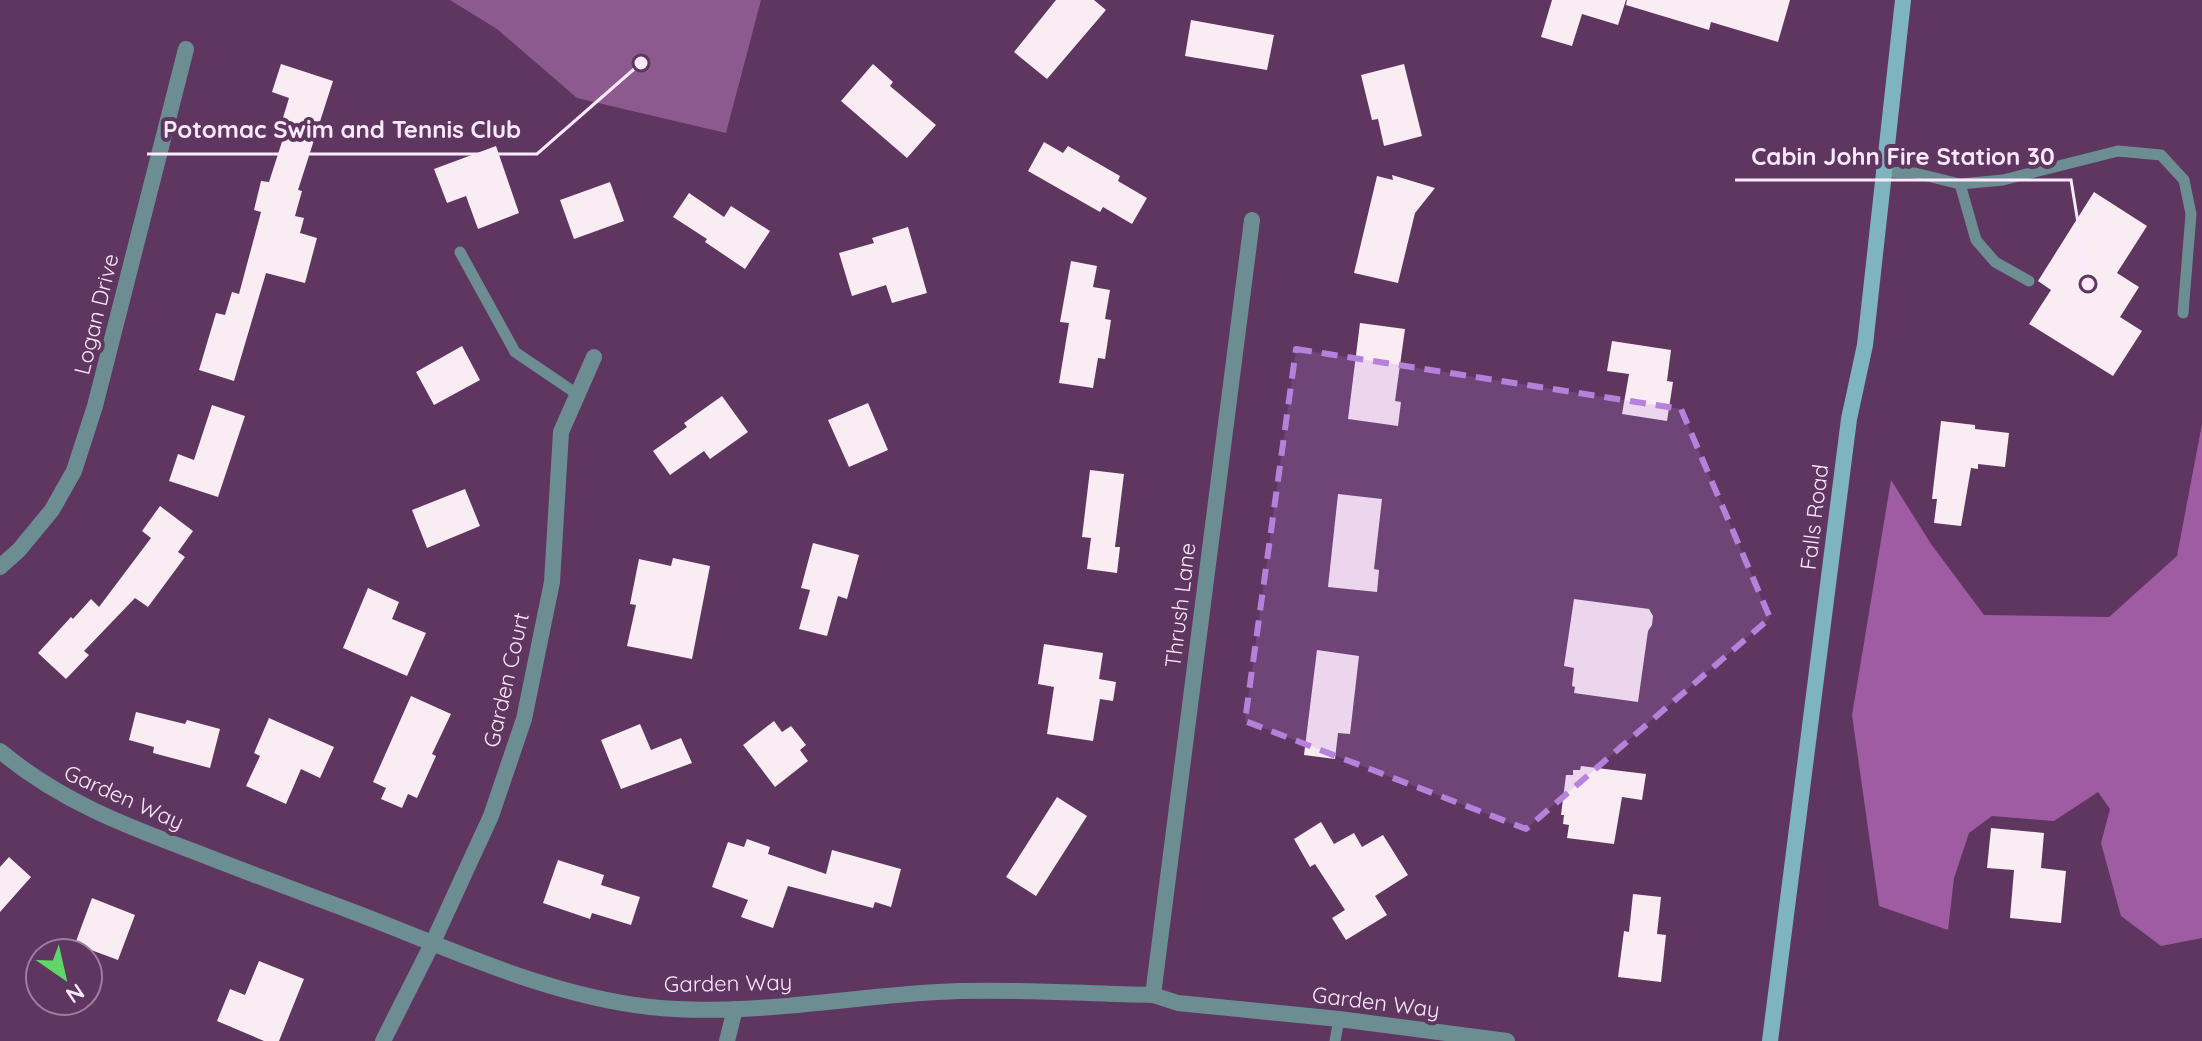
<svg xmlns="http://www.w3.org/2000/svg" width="2202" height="1041" font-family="Quicksand,sans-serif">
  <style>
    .green { fill: #8d5a8f }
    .forest { fill: #a05ca3 }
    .building { fill: #f9ecf3 }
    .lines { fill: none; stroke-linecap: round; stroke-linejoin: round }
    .lane { stroke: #6c8e92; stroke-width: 11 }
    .street { stroke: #6c8e92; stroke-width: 16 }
    .secondary { stroke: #7eb4bb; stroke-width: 16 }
    .marked { fill: #b681db; fill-opacity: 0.2; stroke: #b681db; stroke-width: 6; stroke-dasharray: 16 10; stroke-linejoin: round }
    .labels { text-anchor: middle; stroke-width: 8; stroke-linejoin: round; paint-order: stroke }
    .street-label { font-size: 22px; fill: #fde9fd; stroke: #5e3660 }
    .leader { fill: none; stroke: #fde9fd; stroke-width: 3 }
    .callout-dot { fill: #fde9fd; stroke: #5e3660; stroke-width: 3 }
    .callout-label { font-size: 24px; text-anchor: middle; font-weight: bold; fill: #fde9fd; stroke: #5e3660; stroke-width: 8; stroke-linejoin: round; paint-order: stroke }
  </style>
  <rect width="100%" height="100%" fill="#5e3660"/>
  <path class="green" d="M450 0H761L726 133 577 98 497 29Z"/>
  <path class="forest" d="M2202 424V938L2161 946 2121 916 2101 843 2110 809 2098 792 2054 821 1992 816 1969 833 1954 878 1948 930 1879 906 1852 715 1891 480 1931 544 1984 615 2109 617 2177 556Z"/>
  <path class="building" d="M1056 0H1094L1106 10 1047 79 1014 52Z
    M1552 0H1626L1618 25 1582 14 1572 46 1541 37Z
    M1627 0H1790L1778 42 1711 22 1709 30 1626 5Z
    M1191 20 1274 35 1267 70 1185 56Z
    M281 64 333 81 298 190 302 191 295 216 304 218 300 233 317 238 305 283 266 273 234 381 199 370 216 313 225 315 232 292 239 294 261 212 254 210 261 181 269 182 288 123 282 121 289 98 272 92Z
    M873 64 893 82 890 86 936 125 907 158 841 101Z
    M1404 64 1422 136 1384 146 1378 119 1372 120 1361 75Z
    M1044 142 1063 153 1068 146 1120 176 1118 181 1147 198 1132 224 1103 207 1100 212 1028 171Z
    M496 146 519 213 478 229 466 196 447 203 434 169Z
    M1392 175 1435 188 1415 213 1398 283 1354 273 1377 176 1393 180Z
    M610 182 624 221 574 239 560 200Z
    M2094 192 2147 226 2117 273 2139 287 2120 317 2142 331 2113 376 2029 324 2051 290 2038 281Z
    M689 193 724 217 731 206 770 231 745 269 705 242 707 239 673 217Z
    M908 227 927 293 892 303 886 285 852 296 839 253 874 243 872 238Z
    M1071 261 1097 266 1093 287 1110 290 1105 319 1111 320 1105 359 1098 358 1093 388 1059 383 1069 323 1060 322Z
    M1360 323 1405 329 1395 401 1401 402 1398 426 1348 419Z
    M1612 341 1671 350 1667 381 1673 382 1667 421 1622 414 1629 374 1607 371Z
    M462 346 480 380 434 405 416 372Z
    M722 396 748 432 710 459 704 451 670 475 653 451 687 427 684 423Z
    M868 403 888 450 849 467 828 420Z
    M212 405 245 416 218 497 169 481 178 454 194 460Z
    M1941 421 1975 425V429L2009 433 2005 467 1978 464V469L1971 468 1961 526 1934 523 1937 499H1932Z
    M1090 470 1124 474 1115 547H1120L1117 573 1087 569 1091 538 1082 537Z
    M465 489 480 526 427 548 412 510Z
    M1338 494 1382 499 1374 569 1379 570 1377 592 1328 587Z
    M160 506 193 531 178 552 185 557 148 607 135 598 84 651 89 655 66 679 38 653 71 617 73 619 91 599 99 607 151 538 142 531Z
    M813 543 859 555 847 599 838 596 827 636 799 629 810 590 801 588Z
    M673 558 710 566 692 659 627 646 636 605 630 604 639 559 671 566Z
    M368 588 399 602 392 619 426 633 407 676 343 648Z
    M1574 599 1649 609 1653 616 1652 625 1648 631 1638 702 1574 693 1575 687 1572 686 1574 668 1564 666Z
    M1044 644 1103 653 1099 679 1116 682 1113 701 1100 699 1093 741 1047 734 1054 687 1038 684Z
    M1317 650 1359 656 1350 734 1338 733 1335 759 1304 755Z
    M411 696 451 714 432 754 436 756 417 798 408 794 402 808 381 799 386 788 373 782Z
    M136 712 185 724 187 720 220 729 210 768 153 753 154 747 129 740Z
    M269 718 334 747 320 778 301 769 286 804 246 786 260 756 254 753Z
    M774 721 782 732 791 726 806 745 800 750 808 761 775 787 743 745Z
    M640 724 651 750 681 738 692 763 621 789 601 740Z
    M1581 766 1646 774 1642 800 1622 797 1614 844 1567 838 1569 825 1563 824 1564 815H1561L1566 775H1573V770H1580Z
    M1057 797 1087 816 1036 896 1006 877Z
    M1321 822 1334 844 1354 833 1362 847 1383 835 1408 875 1375 896 1387 915 1346 940 1332 918 1345 910 1315 864 1310 867 1294 839Z
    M1991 828 2044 833 2041 868 2066 871 2061 923 2010 918 2014 870 1987 868Z
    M747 839 770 847 768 854 826 874 832 850 901 869 891 907 875 902 873 908 788 886 773 928 741 917 748 900 712 887 728 842 744 847Z
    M9 857 31 877 0 912V867Z
    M558 860 604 875 601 885 640 897 631 925 592 913 590 919 543 903Z
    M1633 894 1661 897 1657 934 1666 935 1661 982 1618 977 1624 931 1629 932Z
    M92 898 135 915 118 960 75 944Z
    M259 961 304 979 279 1041H264L217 1021 230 989 245 995Z"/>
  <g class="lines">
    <path class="lane" d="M1884 172 1915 173 1960 184 2003 180 2118 151 2161 155 2184 180 2191 214 2183 313
      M1960 184 1976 240 1995 262 2029 281
      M460 252 515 352 577 394
      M1335 1041 1339 1019"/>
    <path class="street" d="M0 567 19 550 52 510 74 471 95 406 186 49
      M0 751C60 801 126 826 198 853 249 873 300 892 351 911 449 948 545 995 650 1007 751 1018 858 994 959 991 1023 989 1089 994 1153 995L1178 1003 1339 1019 1507 1041
      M1153 995 1252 220
      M383 1041 433 942 491 816 524 719 552 582 561 432 594 357
      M727 1041 735 1009"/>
    <path class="secondary" d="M1770 1041 1849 419 1865 345 1903 0"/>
  </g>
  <path class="marked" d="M1296 349 1681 409 1770 618 1526 829 1245 721Z"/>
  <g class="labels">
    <g class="street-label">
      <text transform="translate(96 314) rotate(-76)" y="8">Logan Drive</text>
      <text transform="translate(1814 517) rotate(-83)" y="8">Falls Road</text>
      <text transform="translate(1180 605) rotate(-83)" y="8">Thrush Lane</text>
      <text transform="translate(506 680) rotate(-77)" y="8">Garden Court</text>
      <text transform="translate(124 797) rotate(24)" y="8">Garden Way</text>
      <text transform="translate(728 983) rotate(-1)" y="8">Garden Way</text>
      <text transform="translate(1376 1002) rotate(7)" y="8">Garden Way</text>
    </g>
  </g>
  <path class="leader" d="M641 63L537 154H147M2088 284L2071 180H1735"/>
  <g class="callout-dot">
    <circle cx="641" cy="63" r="8"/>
    <circle cx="2088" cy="284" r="8"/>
  </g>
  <g class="callout-label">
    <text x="342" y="138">Potomac Swim and Tennis Club</text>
    <text x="1903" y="165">Cabin John Fire Station 30</text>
  </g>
  <g transform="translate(64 977) rotate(146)"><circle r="38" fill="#5e3660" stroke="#9e7e9f" stroke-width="2"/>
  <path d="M0-6L14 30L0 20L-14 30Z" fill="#60d56a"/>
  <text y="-12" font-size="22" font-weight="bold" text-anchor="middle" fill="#fde9fd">N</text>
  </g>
</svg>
